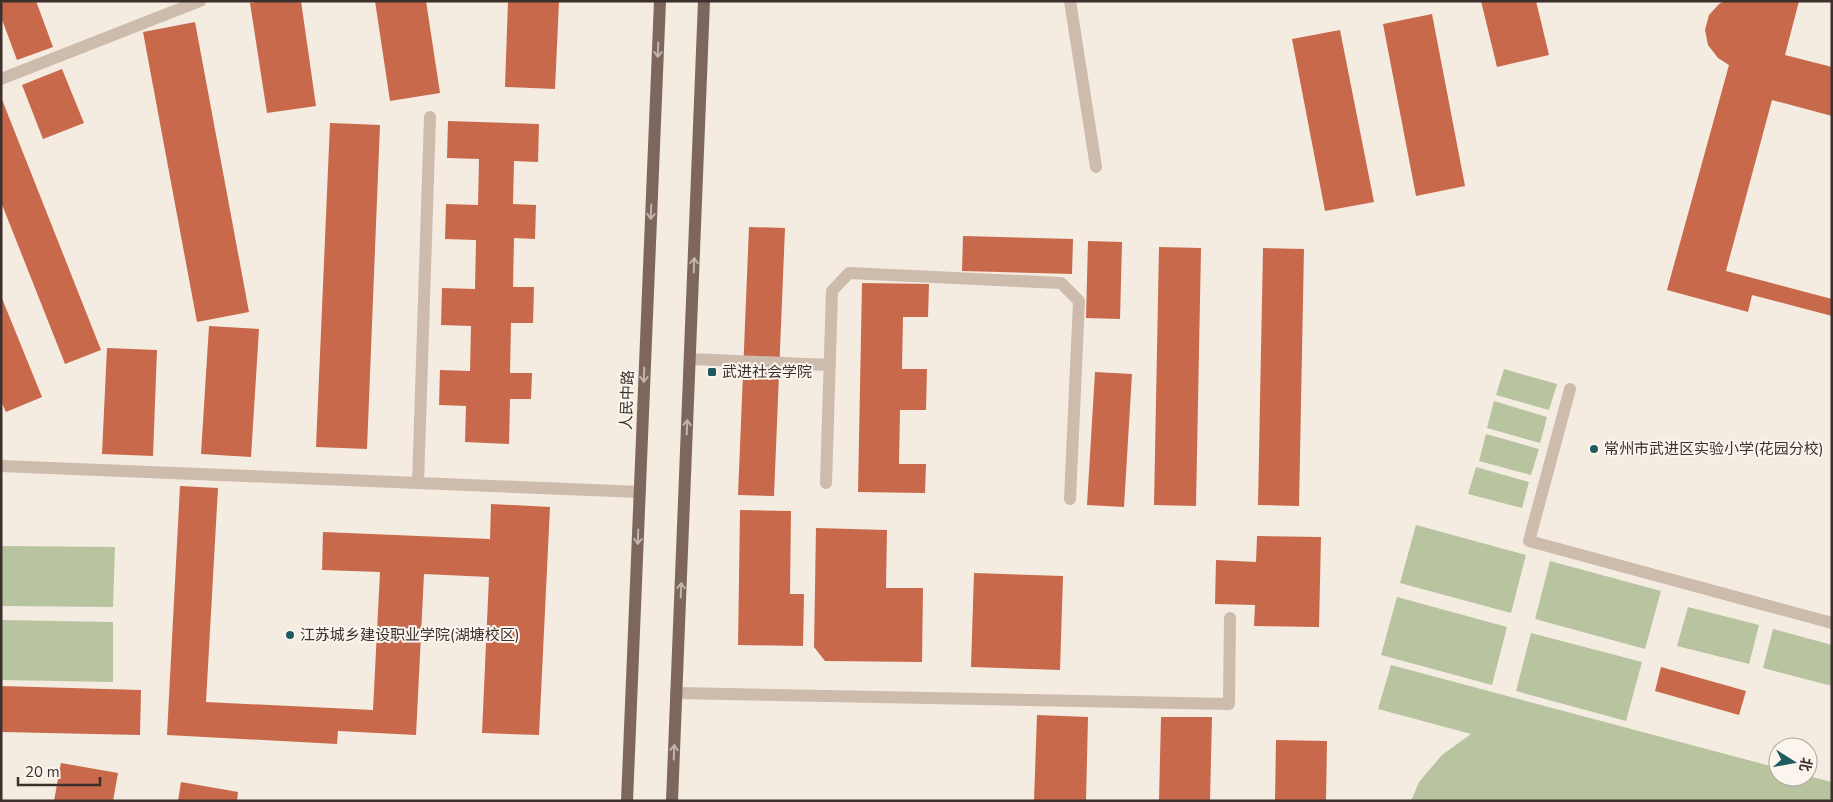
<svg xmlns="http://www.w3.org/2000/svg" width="1833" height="802" font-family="'Nunito Sans','Noto Sans SC',sans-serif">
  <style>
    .green { fill: #b8c4a0 }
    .building { fill: #c8694b }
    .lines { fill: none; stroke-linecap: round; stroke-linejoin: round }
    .service { stroke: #cdbbac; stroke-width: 12 }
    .primary { stroke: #7d675c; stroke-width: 12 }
    .oneway { stroke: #c2b5ac }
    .poi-dot { fill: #1f5a5e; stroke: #fbf5ee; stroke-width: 2 }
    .labels { text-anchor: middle; stroke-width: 4; stroke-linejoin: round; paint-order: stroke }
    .poi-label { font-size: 15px; fill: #3b302b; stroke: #fbf5ee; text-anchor: start }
    .street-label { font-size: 15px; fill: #3b302b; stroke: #fbf5ee }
  </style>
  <rect width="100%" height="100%" fill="#f4ebe1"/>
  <path class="green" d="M1504 369 1557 384 1549 410 1496 395Z
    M1494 401 1547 417 1540 443 1487 428Z
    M1486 434 1539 449 1531 475 1479 461Z
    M1476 467 1529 482 1522 508 1468 494Z
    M1416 525 1526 555 1511 613 1400 583Z
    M1 546 115 547 113 607 1 606Z
    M1550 561 1661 591 1645 649 1535 619Z
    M1397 597 1507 627 1492 685 1381 655Z
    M1688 607 1759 625 1749 664 1677 646Z
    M1 620 113 622V682L1 680Z
    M1773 629 1832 645V686L1763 668Z
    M1531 633 1642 662 1626 721 1516 691Z
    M1391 665 1778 768V777L1808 776 1832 782V801H1411L1419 782 1442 755 1471 734 1378 709Z"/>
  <path class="building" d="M1 1H36L53 47 17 60 1 17Z
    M261 1H301L316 106 267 113 250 3Z
    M375 1H426L440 93 390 101Z
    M508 1H559L555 89 505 87Z
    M1481 1H1536L1549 55 1497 67Z
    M1725 1H1799L1785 55 1832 67V116L1772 100 1726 271 1832 299V316L1752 295 1748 312 1667 290 1729 65 1718 58 1708 45 1705 30 1709 15 1719 4Z
    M1432 14 1465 186 1416 196 1383 24Z
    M195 22 249 312 197 322 143 32Z
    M1340 30 1374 202 1325 211 1292 39Z
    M62 69 84 123 43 139 22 85Z
    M1 97 101 350 65 364 1 202Z
    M448 121 539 124 538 162 514 161 513 204 536 205 535 239 514 238 513 287H534L533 323H511L510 373H532L531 399H510L509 444 465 442 466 406 439 405 440 370 470 371 471 326 441 325 442 288 475 289 476 240 445 239 446 204 478 205 479 159 447 158Z
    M330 123 380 125 367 449 316 447Z
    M749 227 785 228 774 496 738 495Z
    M963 236 1073 239 1072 274 962 271Z
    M1088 241 1122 242 1120 319 1086 318Z
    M1159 247 1201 248 1196 506 1154 505Z
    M1263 248 1304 249 1299 506 1258 505Z
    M862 283 929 284 928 317H903L902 369H927L926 410H900L899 464H926L925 493 858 492Z
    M1 296 42 397 6 412 1 401Z
    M209 326 259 329 251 457 201 454Z
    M107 348 157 350 153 456 102 454Z
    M1095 372 1132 374 1124 507 1087 505Z
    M180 486 218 488 206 702 373 710 380 572 322 570 323 532 490 539 491 504 550 507 539 735 482 733 489 577 424 574 416 735 338 731 337 744 167 735Z
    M740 510 791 511 790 594H804L803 646 738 645Z
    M816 528 887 530 886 588H923L922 662 825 661 814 647Z
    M1257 536 1321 537 1319 627 1254 626 1255 605 1215 604 1216 560 1256 562Z
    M974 573 1063 576 1060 670 971 667Z
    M1661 667 1746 691 1739 715 1655 691Z
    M1 686 141 690 140 735 1 732Z
    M1037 715 1088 717 1086 801H1034Z
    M1161 717H1212L1210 801H1159Z
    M1276 740 1327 741 1326 801H1275Z
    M61 763 118 773 113 801H54Z
    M181 782 238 792 237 801H178Z"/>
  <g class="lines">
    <path class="service" d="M1070 1 1096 167
      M1 79 200 1
      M690 359 829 365
      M1570 389 1529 541 1832 623
      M1 466 640 492
      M418 483 430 117
      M826 483 832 291 849 273 1061 283 1079 301 1070 499
      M676 693 1229 704 1230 618"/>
    <path class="primary" d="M627 801 660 1
      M672 801 704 1"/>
  </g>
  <defs><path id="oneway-shaft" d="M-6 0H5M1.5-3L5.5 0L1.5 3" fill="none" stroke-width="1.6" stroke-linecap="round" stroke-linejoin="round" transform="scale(1.25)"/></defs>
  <g class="oneway">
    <use href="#oneway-shaft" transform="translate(658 50) rotate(92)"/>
    <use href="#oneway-shaft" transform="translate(651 212) rotate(92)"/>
    <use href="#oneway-shaft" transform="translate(694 265) rotate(-88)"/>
    <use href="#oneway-shaft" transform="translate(644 375) rotate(92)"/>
    <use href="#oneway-shaft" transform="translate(687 427) rotate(-88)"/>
    <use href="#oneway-shaft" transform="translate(638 537) rotate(92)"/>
    <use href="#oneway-shaft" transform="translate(681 590) rotate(-88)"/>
    <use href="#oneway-shaft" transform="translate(674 752) rotate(-88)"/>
  </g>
  <g class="poi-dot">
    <rect x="707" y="367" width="10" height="10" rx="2.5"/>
    <circle cx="1594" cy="449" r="5"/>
    <circle cx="290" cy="635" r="5"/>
  </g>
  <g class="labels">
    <g class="poi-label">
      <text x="722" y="377">武进社会学院</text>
      <text x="1604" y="454">常州市武进区实验小学(花园分校)</text>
      <text x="300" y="640">江苏城乡建设职业学院(湖塘校区)</text>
    </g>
    <g class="street-label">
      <text transform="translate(627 400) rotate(-88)" y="5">人民中路</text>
    </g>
  </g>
  <rect width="1833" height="802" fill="none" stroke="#3b302b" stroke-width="5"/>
  <g transform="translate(1793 762) rotate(101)"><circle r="24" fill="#fbf5ee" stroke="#aea6a0"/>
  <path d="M0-4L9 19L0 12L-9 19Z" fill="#1f5a5e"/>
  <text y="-8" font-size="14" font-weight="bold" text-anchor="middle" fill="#3b302b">北</text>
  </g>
  <path d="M18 777v8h82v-8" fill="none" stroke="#3b302b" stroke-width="2.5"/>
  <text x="25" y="777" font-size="15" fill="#3b302b" stroke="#fbf5ee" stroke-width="4" paint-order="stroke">20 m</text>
</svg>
